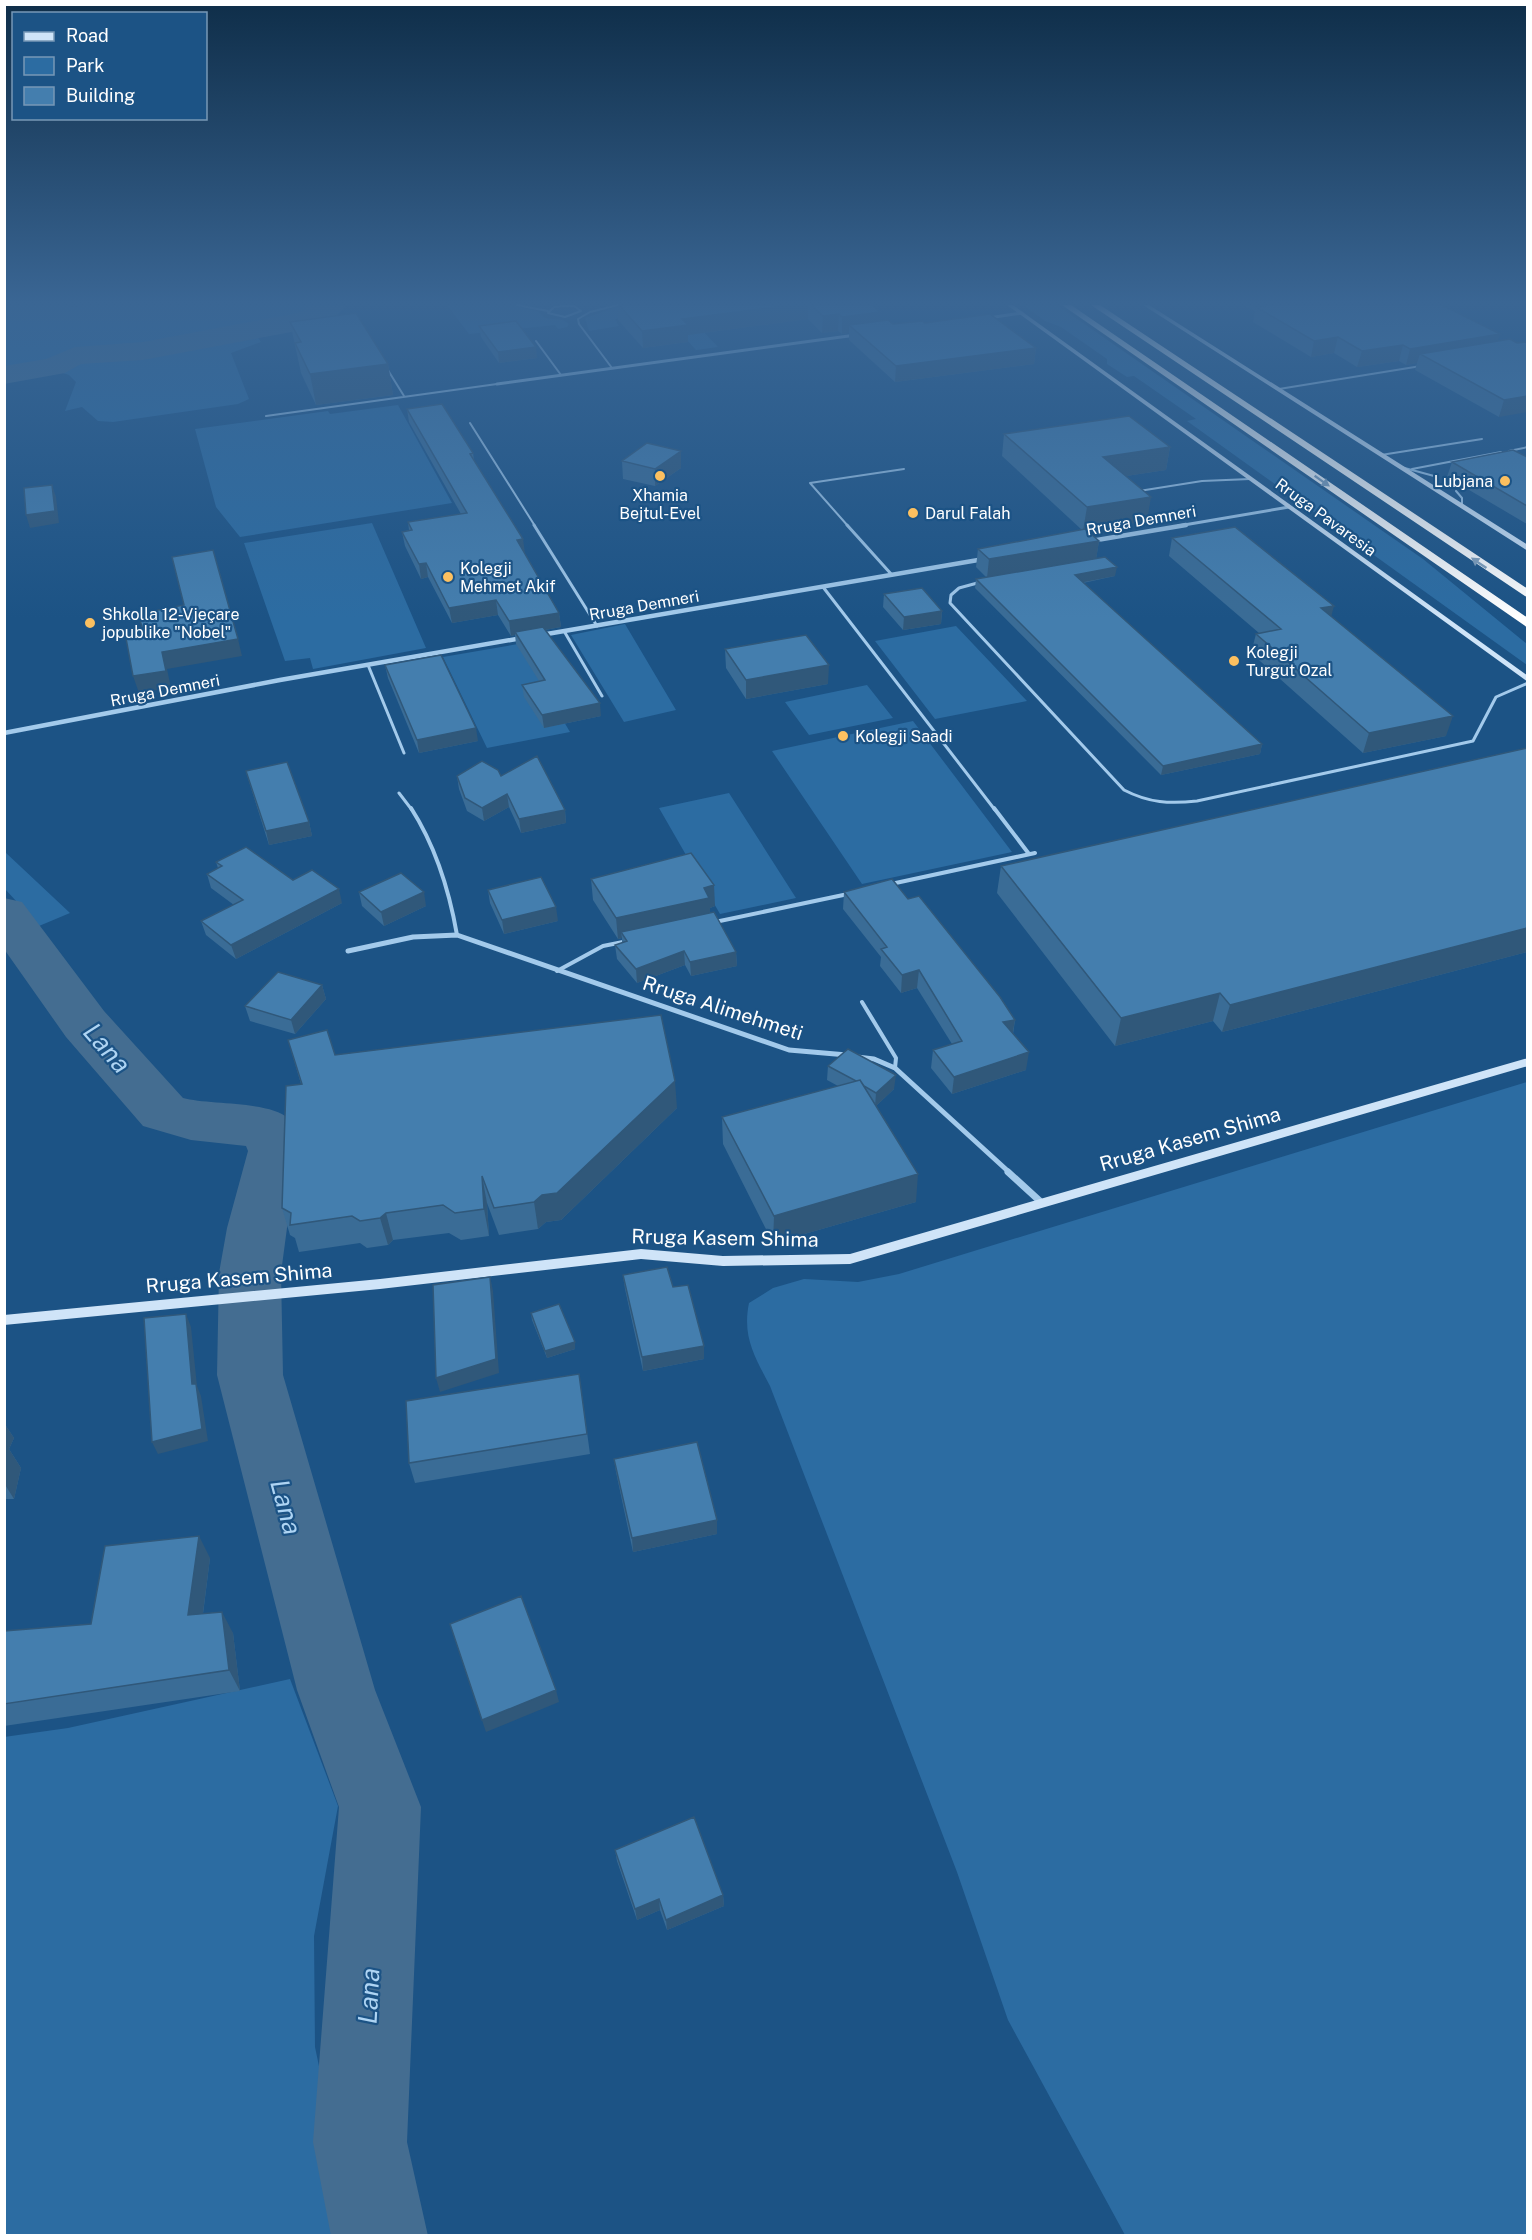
<svg xmlns="http://www.w3.org/2000/svg" width="1532" height="2240" font-family="'Public Sans',sans-serif">
  <style>
    .green { fill: #2c6ca2 }
    .lines { fill: none; stroke-linecap: round; stroke-linejoin: round }
    .river { fill: #446d91; fill-rule: evenodd }
    .lane-far2 { stroke: #a3caeb; stroke-width: 2 }
    .lane-far1 { stroke: #a3caeb; stroke-width: 3 }
    .lane { stroke: #a3caeb; stroke-width: 4 }
    .street-far3 { stroke: #a3caeb; stroke-width: 3 }
    .street-far2 { stroke: #a3caeb; stroke-width: 4.5 }
    .street-far1 { stroke: #a3caeb; stroke-width: 5 }
    .street { stroke: #a3caeb; stroke-width: 7 }
    .secondary { fill: #cfe4f8; fill-rule: evenodd }
    .highway { fill: #fff; fill-rule: evenodd }
    .wall { fill: #3a6c96 }
    .shaded-wall { fill: #30587a }
    .building { fill: #447eae; stroke: #30587a; stroke-width: 1.5 }
    .oneway { fill: #82a0bc }
    .poi-dot { fill: #fcc060; stroke: #1c5385; stroke-width: 2 }
    .labels { text-anchor: middle; stroke-width: 4.5; stroke-linejoin: round; paint-order: stroke }
    .far-poi-label { font-size: 16px; fill: #fff; stroke: #1c5385; text-anchor: start }
    .far-street-label { font-size: 16px; fill: #fff; stroke: #1c5385 }
    .street-label { font-size: 20px; fill: #fff; stroke: #1c5385 }
    .near-water-label { font-size: 26px; font-style: italic; fill: #aed4f3; stroke: #1c5385 }
  </style>
  <rect width="100%" height="100%" fill="#1c5385"/>
  <path class="green" d="M4 305H325L299 320 273 325 147 348 75 354 51 365 5 373Z
    M447 305H511L537 311 545 318 563 320 569 324 567 327 558 329 555 325 469 334Z
    M623 305 659 313 615 319 619 326 589 331 585 318Z
    M655 305H678L718 347 696 350Z
    M1023 305H1057L1423 559 1527 644V665L1187 421 1196 419 1134 376 1127 377 1107 364V359L1061 327 1045 321Z
    M256 335 261 342 231 353 249 399 238 404 113 422 98 421 82 407 65 411 76 382 69 375 60 372 85 361 141 359Z
    M398 405 452 503 240 537 216 507 195 429 328 411 330 414Z
    M372 523 426 648 313 669 310 658 285 661 244 543Z
    M625 624 676 710 624 722 571 635Z
    M956 626 1027 701 935 719 875 641Z
    M518 644 570 732 487 748 443 657Z
    M867 685 893 718 809 735 785 702Z
    M913 721 1012 852 862 884 772 751Z
    M729 793 796 898 720 914 659 808Z
    M5 852 70 913 39 926 5 889Z
    M1527 1082V2235H1125L1008 2020 957 1872 770 1386C755 1357 742 1337 749 1303L773 1288 804 1279 858 1282 899 1274Z
    M290 1679 338 1806 314 1936 315 2047 354 2235H5L4 1737 68 1728Z"/>
  <g class="lines">
    <path class="river" d="M313 305H346C338 317 321 325 307 329L143 360 81 364 65 373 4 384V366L46 359 75 347 143 342 298 313Z
      M4 898 22 902 104 1011 183 1098C208 1105 270 1101 288 1118 297 1127 302 1140 306 1151L287 1228 281 1273 283 1375 375 1690 421 1807 407 2142 428 2236H331L313 2142 339 1807 297 1690 217 1375 219 1273 227 1228 248 1151 246 1146 191 1140 143 1126 66 1037 4 949Z"/>
    <path class="lane-far2" d="M517 305 548 311
      M564 306H574L581 311 565 317 548 313 554 307Z
      M536 341 561 375
      M386 367 404 396
      M612 368 579 324 578 319 590 312 618 305
      M1279 389 1421 366
      M266 416 497 384
      M470 423 535 526
      M1509 451 1528 447
      M1381 455 1482 439
      M1401 467 1434 476
      M1412 469 1501 452
      M1139 491 1202 481 1250 479
      M1456 491 1462 498V507
      M848 526 810 483 904 469"/>
    <path class="lane-far1" d="M534 525 597 626
      M847 525 892 575
      M981 582 959 588 951 595 950 603 1124 790C1149 803 1170 804 1197 801L1473 741 1496 697 1528 683
      M823 587 995 810
      M564 631 602 696
      M368 665 404 753
      M399 793 412 810"/>
    <path class="lane" d="M411 808C436 847 449 889 457 935
      M994 808 1029 854
      M891 884 1035 853
      M715 922 848 894
      M557 971 603 946 628 941
      M862 1002 896 1058 895 1068"/>
    <path class="street-far3" d="M988 318 1022 313
      M497 384 856 335
      M1178 526 1289 507"/>
    <path class="street-far2" d="M1091 541 1186 525
      M541 635 984 559
      M4 733 280 680 522 638"/>
    <path class="street-far1" d="M348 951 413 937 457 935 789 1050 847 1055
      M857 1057 874 1059 895 1068 1010 1173"/>
    <path class="street" d="M1008 1172 1042 1203"/>
    <path class="secondary" d="M1007 305H1013L1528 676V682Z
      M1143 305H1149L1528 545V551Z
      M1528 1058V1066L850 1264 723 1266 641 1259 380 1289 4 1325V1315L380 1279 641 1249 723 1256 850 1254Z"/>
    <path class="highway" d="M1062 305H1071L1528 618V628Z
      M1091 305H1100L1528 589V598Z"/>
  </g>
  <path class="wall" d="M618 305H872L880 321 893 324 925 323 1036 348 1034 364 895 382 849 340V333L842 334 838 331 822 333 808 319 688 335V342L643 348 618 320Z
    M1243 305H1442L1497 341 1517 343 1527 342 1499 417 1415 370 1417 363 1406 365 1399 361 1357 367 1334 353 1311 357 1253 322 1255 311Z
    M290 322 388 364 393 395 316 405 301 373Z
    M479 326 537 358 499 363 481 337Z
    M407 409 473 453 474 460 524 553 559 613 561 627 545 630 601 716 544 728 524 697 522 685 539 681 516 644 515 635 511 636 498 615 452 623 428 577 421 579 405 546 402 532 409 530 408 522 461 514 409 422Z
    M1004 434 1170 447 1166 470 1126 476 1147 521 1086 530 1099 541 1096 559 1115 576 1083 583 1262 744 1260 754 1161 775 975 588 976 579 986 577 976 567 978 549 1082 530 1002 456Z
    M1527 457V524L1447 477 1452 462Z
    M622 461 681 468 655 486 623 479Z
    M1172 538 1331 617 1446 736 1363 753 1251 653 1256 634 1259 633 1169 556Z
    M884 594 942 611 941 624 903 630 883 607Z
    M725 649 828 684 746 699 726 668Z
    M385 665 478 741 419 753 388 678Z
    M1527 748V952L1222 1032 1213 1021 1115 1046 997 893 1001 866Z
    M246 772 309 822 312 836 269 845Z
    M457 776H501L565 810 566 823 521 833 509 807 484 821 467 811 459 789Z
    M216 862 293 880 342 903 236 959 206 935 201 921 234 905 211 888 207 874 218 868Z
    M591 879 715 906 710 908V913L736 952 737 966 691 976 685 965 637 983 617 959 615 945 622 943V938L618 939 593 900Z
    M488 890 558 921 504 934 490 903Z
    M359 892 426 906 384 926 362 906Z
    M844 892 908 899 1015 1020 1013 1034 1026 1070 952 1094 931 1068 933 1050 952 1044 917 988 901 993 880 966 881 957 843 909Z
    M322 985 326 999 295 1034 250 1021 245 1006Z
    M288 1040 335 1055 677 1108 561 1220 546 1222 538 1229 499 1235 487 1203 489 1236 461 1240 449 1233 393 1240 388 1245 367 1248 360 1243 299 1252 295 1238 290 1235 282 1208 301 1084Z
    M828 1066 894 1089 876 1106 916 1202 773 1243 723 1144 722 1117 838 1086 827 1080Z
    M623 1275 673 1287 704 1359 643 1371 625 1289Z
    M531 1313 575 1342V1349L547 1358 532 1320Z
    M579 1374 590 1454 415 1483 409 1463Z
    M4 1423 14 1438 9 1449 21 1468 14 1499H4Z
    M614 1459 717 1520V1534L633 1552 616 1472Z
    M210 1558 203 1614 233 1633 240 1691 4 1726V1631L91 1624Z
    M615 1850 723 1895 724 1906 667 1930 660 1910 637 1920 617 1861Z"/>
  <path class="shaded-wall" d="M69 305H94L70 307Z
    M791 305H808V319L688 335V342L643 348 642 331 682 319Z
    M880 312V328L849 325V333L842 334V317Z
    M839 314 838 331 822 333 823 316Z
    M1500 334 1495 350 1420 354 1417 363 1406 365 1410 349Z
    M1338 337 1334 353 1311 357 1314 341Z
    M1403 345 1399 361 1357 367 1362 351Z
    M536 347 537 358 499 363 498 352Z
    M1036 348 1034 364 895 382 896 366Z
    M388 364 393 395 316 405 310 374Z
    M1527 396V412L1499 417 1504 400Z
    M1170 447 1166 470 1100 480 1103 457Z
    M681 451V468L655 486V469Z
    M52 485 56 497 59 523 30 528 26 515Z
    M1151 497 1147 521 1083 531 1087 507Z
    M523 539 525 553 518 554 517 540Z
    M1099 541 1096 560 987 578 989 559Z
    M426 563 428 577 421 579 419 564Z
    M1117 567 1115 576 1074 584 1075 575Z
    M496 600 498 615 452 623 449 608Z
    M1334 606 1329 625 1321 608Z
    M942 611 941 624 903 630 904 617Z
    M559 613 561 627 517 635 515 632V635L511 636 509 621Z
    M238 639 242 656 167 669 171 688 139 693 133 676 162 652Z
    M829 665 828 684 746 699V680Z
    M600 703 601 716 544 728 542 715Z
    M1453 716 1446 736 1363 753 1369 733Z
    M476 728 478 741 419 753 417 740Z
    M1262 744 1260 754 1161 775 1163 766Z
    M507 794 509 807 484 821 482 808Z
    M565 810 566 823 521 833 519 819Z
    M309 822 312 836 269 845 266 831Z
    M714 885 715 906 710 908V919L621 932 622 938 618 939 616 918Z
    M339 889 342 903 236 959 231 945Z
    M424 892 426 906 384 926 381 912Z
    M556 907 558 921 504 934 502 920Z
    M1527 928V952L1222 1032 1230 1005Z
    M684 951 685 965 637 983 636 969Z
    M736 952 737 966 691 976 690 962Z
    M919 970 917 988 901 993 902 975Z
    M322 985 326 999 295 1034 291 1020Z
    M1220 993 1213 1021 1115 1046 1121 1018Z
    M1015 1020 1012 1037 1003 1022Z
    M1029 1052 1026 1070 952 1094 954 1077Z
    M896 1075 894 1089 875 1107 876 1093Z
    M675 1081 677 1108 561 1220 546 1222 538 1229 534 1202Z
    M918 1174 916 1202 773 1243 774 1216Z
    M482 1176 487 1203 489 1236 484 1209Z
    M386 1213 393 1240 388 1245 380 1218Z
    M490 1277 493 1291 499 1373 440 1392 436 1378Z
    M186 1314 191 1327 197 1386 201 1396 208 1441 158 1454 152 1442 192 1384Z
    M575 1342V1349L547 1358 545 1351Z
    M704 1346V1359L643 1371 642 1357Z
    M4 1423 14 1438 9 1449 21 1468 14 1499 4 1483Z
    M717 1520V1534L633 1552 632 1538Z
    M199 1536 210 1558 200 1636 188 1615Z
    M222 1612 233 1633 240 1691 229 1670Z
    M556 1690 559 1702 486 1732 482 1720Z
    M723 1895 724 1906 667 1930 666 1920Z
    M659 1899 660 1910 637 1920 635 1909Z"/>
  <path class="building" d="M619 305H791L682 319 688 325 642 331Z
    M811 305H872L880 312 842 317 839 314 823 316Z
    M1270 305H1442L1500 334 1410 349 1403 345 1362 351 1338 337 1314 341 1256 307Z
    M356 313 388 364 310 374 295 343 301 342 290 322Z
    M990 314 1036 348 896 366 849 325 888 320 893 324 922 321 925 323Z
    M516 321 536 347 498 352 479 326Z
    M1510 339 1517 343 1527 342V396L1504 400 1420 354Z
    M442 404 473 453 470 454 523 539 517 540 559 613 509 621 496 600 449 608 426 563 419 564 402 532 412 530 408 522 467 513 407 409Z
    M1129 416 1170 447 1103 457 1151 497 1087 507 1004 434Z
    M647 443 681 451 655 469 622 461Z
    M1513 450 1527 457V506L1452 462Z
    M52 485 55 511 26 515 24 488Z
    M1235 527 1334 606 1321 608 1453 716 1369 733 1256 634 1281 629 1172 538Z
    M1085 529 1099 541 989 559 978 549Z
    M213 550 238 639 162 652 166 671 133 676 125 633 143 630 138 614 184 605 172 557Z
    M1105 557 1117 567 1075 575 1262 744 1163 766 976 579Z
    M922 588 942 611 904 617 884 594Z
    M543 627 600 703 542 715 522 685 545 680 515 632Z
    M806 635 829 665 746 680 725 649Z
    M441 655 476 728 417 740 385 665Z
    M1527 748V928L1230 1005 1220 993 1121 1018 1001 866Z
    M537 756 565 810 519 819 507 794 482 808 465 798 457 776 482 761 498 770 501 776Z
    M287 762 309 822 266 831 246 771Z
    M246 847 293 880 312 870 339 889 231 945 201 921 243 900 207 874 222 866 216 862Z
    M691 853 714 885 704 888 709 898 616 918 591 879Z
    M401 873 424 892 381 912 359 892Z
    M541 877 556 907 502 920 488 890Z
    M892 879 908 899 919 896 1000 997 1015 1020 1003 1022 1029 1052 954 1077 933 1050 962 1041 919 970 902 975 881 949 887 947 844 892Z
    M714 912 736 952 690 962 684 951 636 969 615 945 627 941 621 932Z
    M278 972 322 985 291 1020 245 1006Z
    M661 1015 675 1081 557 1193 542 1195 534 1202 494 1208 482 1176 484 1209 455 1213 443 1205 386 1213 380 1218 360 1221 352 1216 290 1225 291 1213 282 1208 286 1086 302 1084 288 1040 327 1030 335 1055Z
    M848 1049 896 1075 876 1093 864 1086 860 1080 856 1081 828 1066Z
    M860 1080 918 1174 774 1216 722 1117Z
    M667 1267 673 1287 688 1285 704 1346 642 1357 623 1275Z
    M490 1277 496 1359 436 1378 433 1285Z
    M559 1304 575 1342 545 1351 531 1313Z
    M186 1314 192 1384H196L202 1429 152 1442 144 1318Z
    M579 1374 587 1434 409 1463 406 1401Z
    M697 1442 717 1520 632 1538 614 1459Z
    M4 1446H7L4 1458Z
    M199 1536 188 1615 222 1612 229 1670 4 1704V1631L91 1624 105 1546Z
    M521 1596 556 1690 482 1720 450 1624Z
    M694 1817 723 1895 666 1920 659 1899 635 1909 615 1850Z"/>
  <defs><path id="oneway-solid" d="M-6-.8H1V-3.2L6.5 0L1 3.2V.8H-6Z" transform="scale(1.5)"/></defs>
  <g class="oneway">
    <use href="#oneway-solid" transform="translate(1322 481) rotate(35)"/>
    <use href="#oneway-solid" transform="translate(1479 563) rotate(-146)"/>
  </g>
  <linearGradient id="sky" x2="0" y2="1"><stop stop-color="#0f2e49"/><stop offset="0.49" stop-color="#3a6694"/><stop offset="1" stop-color="#3a6694" stop-opacity="0"/></linearGradient>
  <rect width="1532" height="618" fill="url(#sky)"/>
  <g class="poi-dot">
    <circle cx="660" cy="476" r="6"/>
    <circle cx="1505" cy="481" r="6"/>
    <circle cx="913" cy="513" r="6"/>
    <circle cx="448" cy="577" r="6"/>
    <circle cx="90" cy="623" r="6"/>
    <circle cx="1234" cy="661" r="6"/>
    <circle cx="843" cy="736" r="6"/>
  </g>
  <g class="labels">
    <g class="far-poi-label">
      <text x="1493" y="487" text-anchor="end">Lubjana</text>
      <text x="660" y="501" text-anchor="middle">Xhamia<tspan x="660" dy="18">Bejtul-Evel</tspan></text>
      <text x="925" y="519">Darul Falah</text>
      <text x="460" y="574">Kolegji<tspan x="460" dy="18">Mehmet Akif</tspan></text>
      <text x="102" y="620">Shkolla 12-Vjeçare<tspan x="102" dy="18">jopublike "Nobel"</tspan></text>
      <text x="1246" y="658">Kolegji<tspan x="1246" dy="18">Turgut Ozal</tspan></text>
      <text x="855" y="742">Kolegji Saadi</text>
    </g>
    <g class="far-street-label">
      <text transform="translate(1326 517) rotate(36)" y="6">Rruga Pavaresia</text>
      <text transform="translate(1141 520) rotate(-10)" y="6">Rruga Demneri</text>
      <text transform="translate(644 605) rotate(-10)" y="6">Rruga Demneri</text>
      <text transform="translate(165 690) rotate(-11)" y="6">Rruga Demneri</text>
    </g>
    <g class="street-label">
      <text transform="translate(723 1008) rotate(18)" y="7">Rruga Alimehmeti</text>
      <text transform="translate(1190 1139) rotate(-16)" y="7">Rruga Kasem Shima</text>
      <text transform="translate(725 1238) rotate(1)" y="7">Rruga Kasem Shima</text>
      <text transform="translate(239 1278) rotate(-5)" y="7">Rruga Kasem Shima</text>
    </g>
    <g class="near-water-label">
      <text transform="translate(107 1048) rotate(49)" y="9">Lana</text>
      <text transform="translate(286 1507) rotate(75)" y="9">Lana</text>
      <text transform="translate(369 1996) rotate(-87)" y="9">Lana</text>
    </g>
  </g>
  <rect width="1532" height="2240" fill="none" stroke="#ffffff" stroke-width="12"/>
  <rect x="12" y="12" width="195" height="108" fill="#1c5385" stroke="#7798b6" stroke-width="1.5"/>
  <rect x="24" y="32" width="30" height="9" fill="#cfe4f8" stroke="#7798b6" stroke-width="1.5"/>
  <text x="66" y="42" font-size="18" fill="#ffffff">Road</text>
  <rect x="24" y="57" width="30" height="18" fill="#2c6ca2" stroke="#7798b6" stroke-width="1.5"/>
  <text x="66" y="72" font-size="18" fill="#ffffff">Park</text>
  <rect x="24" y="87" width="30" height="18" fill="#447eae" stroke="#7798b6" stroke-width="1.5"/>
  <text x="66" y="102" font-size="18" fill="#ffffff">Building</text>
</svg>
